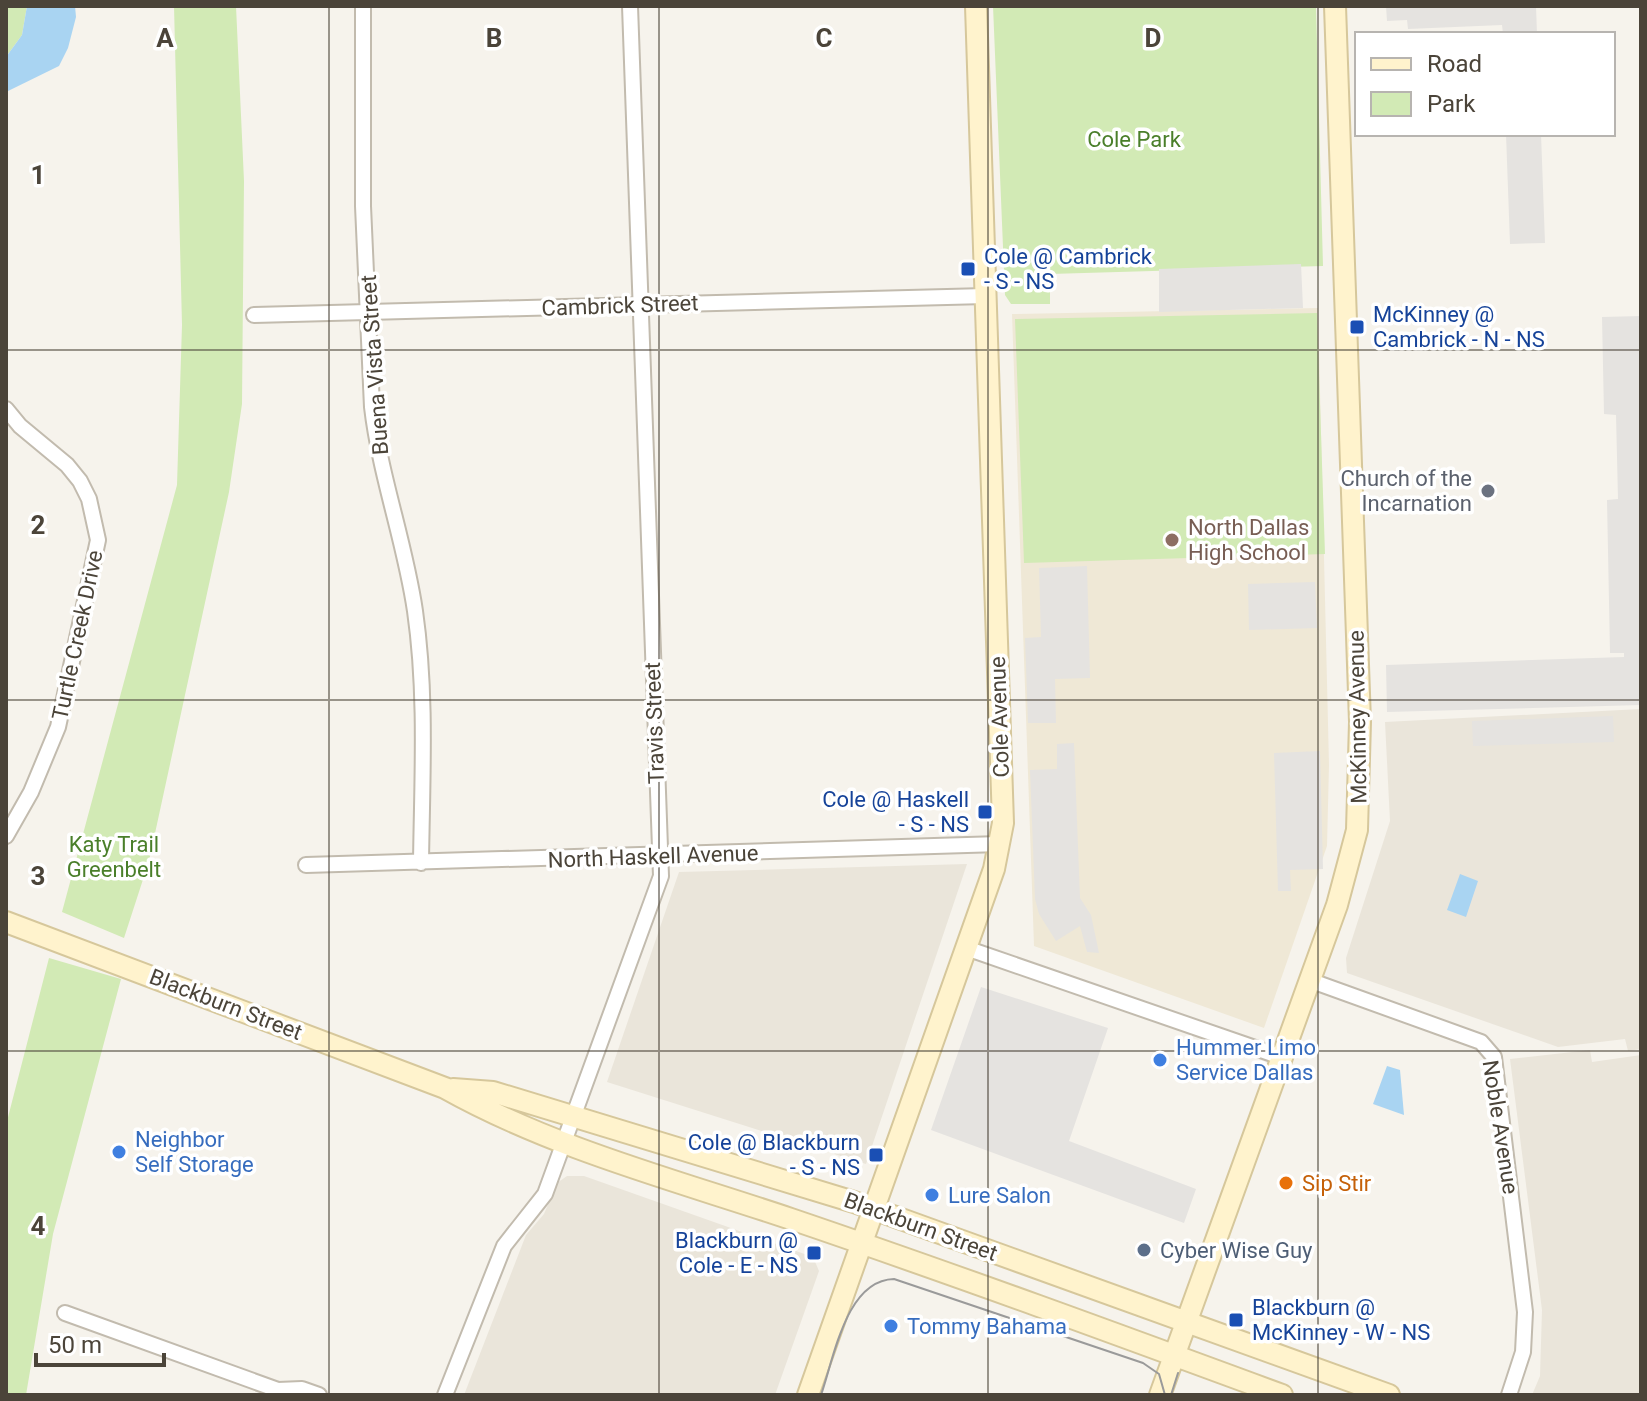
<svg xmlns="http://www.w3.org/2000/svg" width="1647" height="1401" font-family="Roboto,sans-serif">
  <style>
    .residential { fill: #eae5da }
    .education { fill: #efe8d6 }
    .green { fill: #d2eab5 }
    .parking { fill: #e5e3e0 }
    .water { fill: #a9d4f2 }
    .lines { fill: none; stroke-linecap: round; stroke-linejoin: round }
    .street-casing { stroke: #c2bbae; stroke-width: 18 }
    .secondary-casing { stroke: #d6c79b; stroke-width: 24 }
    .street { stroke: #fff; stroke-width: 14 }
    .secondary { stroke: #fff3cd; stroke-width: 20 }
    .tram { stroke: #9a9a9a; stroke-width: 2 }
    .grid { fill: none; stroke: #4b4439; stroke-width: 2; stroke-opacity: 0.55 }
    .transit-dot { fill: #1a4fb4; stroke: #fff; stroke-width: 3 }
    .worship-dot { fill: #6b7280; stroke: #fff; stroke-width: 3 }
    .education-dot { fill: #8d6e63; stroke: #fff; stroke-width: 3 }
    .shop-dot { fill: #3f7fe0; stroke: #fff; stroke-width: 3 }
    .food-dot { fill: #e8710a; stroke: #fff; stroke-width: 3 }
    .service-dot { fill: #5c6f8a; stroke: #fff; stroke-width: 3 }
    .labels { text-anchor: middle; stroke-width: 7; stroke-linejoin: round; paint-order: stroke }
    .park-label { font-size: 22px; fill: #4a7f2a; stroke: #fff }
    .transit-label { font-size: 22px; fill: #164399; stroke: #fff; text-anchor: start }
    .street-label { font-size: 22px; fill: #4b4439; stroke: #fff }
    .worship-label { font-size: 22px; fill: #5b616d; stroke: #fff; text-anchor: end }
    .education-label { font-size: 22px; fill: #785e54; stroke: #fff; text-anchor: start }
    .shop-label { font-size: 22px; fill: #366cbe; stroke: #fff; text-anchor: start }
    .food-label { font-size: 22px; fill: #c56008; stroke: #fff; text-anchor: start }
    .service-label { font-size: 22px; fill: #4e5e75; stroke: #fff; text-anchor: start }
    .grid-label { font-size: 26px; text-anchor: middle; font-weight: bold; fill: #4b4439; stroke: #fff; stroke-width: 7; stroke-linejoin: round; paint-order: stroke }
  </style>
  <rect width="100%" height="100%" fill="#f6f3ec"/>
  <path class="residential" d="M1641 709V1049L1628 1051 1625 1039 1558 1047 1347 973 1346 958 1390 821 1385 722Z
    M967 864 866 1164 607 1082 679 872Z
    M1590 1050 1592 1062 1641 1055V1395H1532L1540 1376 1542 1310 1510 1059Z
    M567 1176H584L813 1257 819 1271 775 1395H464L526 1235 544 1214 557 1183Z"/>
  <path class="education" d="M1318 308 1329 765 1327 846 1264 1028 1034 946 1012 314Z"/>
  <path class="green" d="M6 6H27L22 35 6 57Z
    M174 6H236L244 181 242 404 229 492 149 861 124 938 62 912 177 485 182 325Z
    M993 6H1316L1323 266 1050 274V304H1011L1005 295Z
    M1317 313 1325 554 1024 563 1015 319Z
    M49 958 121 979 53 1234 26 1395H6V1125Z"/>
  <path class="parking" d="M1386 6H1536L1537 34H1503L1502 25 1408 29 1407 20 1387 21Z
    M1506 134H1541L1545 243 1510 244Z
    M1301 264 1303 308 1159 312V269Z
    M1641 316V705L1387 712 1386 665 1624 657V653H1610L1607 500 1618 499 1616 415 1604 414 1602 317Z
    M1087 566 1090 678 1055 679 1056 723H1028L1025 638 1041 637 1039 568Z
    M1315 582 1317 628 1249 630 1248 584Z
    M1613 716 1614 742 1473 746 1472 721Z
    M1074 743 1080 898 1091 915 1099 953 1087 952 1080 926 1056 941 1039 914 1035 899 1030 770 1057 769V744Z
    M1320 751 1323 869 1290 870 1291 891H1278L1274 753Z
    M981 987 1108 1028 1069 1141 1196 1189 1184 1223 931 1130Z"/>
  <path class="water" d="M27 6H75L76 17 68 48 59 66 6 92V57L22 35Z
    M1460 874 1478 881 1466 917 1447 910Z
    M1387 1066 1400 1070 1404 1115 1373 1104Z"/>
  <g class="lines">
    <defs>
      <path id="street" d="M363 6V206L372 407C380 476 405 542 415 611 427 694 422 780 421 863
        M254 315 986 296
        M6 409 20 426 67 465 80 481 89 499 98 540 58 727 31 792 6 836
        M306 865 1000 844
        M966 948 1281 1057
        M1309 980 1481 1042 1494 1057 1525 1312 1523 1352 1509 1395
        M65 1313 278 1390 302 1389 319 1395
        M445 1395 504 1246 545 1194 661 876 630 6"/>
      <path id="secondary" d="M6 922 445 1088C552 1148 675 1180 791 1219 956 1275 1119 1335 1282 1395
        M453 1089 493 1092 854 1202 1389 1395
        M808 1395 994 869 1003 823 976 6
        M1160 1395 1337 905 1357 830 1360 722 1335 6"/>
    </defs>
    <use href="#street" class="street-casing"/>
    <use href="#secondary" class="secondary-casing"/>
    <use href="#street" class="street"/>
    <use href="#secondary" class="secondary"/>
    <path class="tram" d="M821 1395C834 1358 846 1280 894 1279L1143 1363 1159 1374 1165 1395
      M1171 1395 1178 1373"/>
  </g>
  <path class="grid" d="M329 6V1395M659 6V1395M988 6V1395M1318 6V1395M6 350H1641M6 700H1641M6 1051H1641"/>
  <g class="transit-dot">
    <rect x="960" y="261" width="16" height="16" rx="4"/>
    <rect x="1349" y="319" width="16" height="16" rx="4"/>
    <rect x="977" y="804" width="16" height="16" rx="4"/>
    <rect x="868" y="1147" width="16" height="16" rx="4"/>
    <rect x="806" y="1245" width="16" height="16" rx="4"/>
    <rect x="1228" y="1312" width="16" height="16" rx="4"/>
  </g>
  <circle class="worship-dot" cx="1488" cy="491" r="8"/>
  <circle class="education-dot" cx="1172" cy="540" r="8"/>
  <g class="shop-dot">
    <circle cx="1160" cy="1060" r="8"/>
    <circle cx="119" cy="1152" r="8"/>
    <circle cx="932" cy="1195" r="8"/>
    <circle cx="891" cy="1326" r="8"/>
  </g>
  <circle class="food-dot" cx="1286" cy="1183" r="8"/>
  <circle class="service-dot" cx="1144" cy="1250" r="8"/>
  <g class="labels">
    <g class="park-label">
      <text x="1134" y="147">Cole Park</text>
      <text x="114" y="852">Katy Trail<tspan x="114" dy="25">Greenbelt</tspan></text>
    </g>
    <g class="transit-label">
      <text x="984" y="264">Cole @ Cambrick<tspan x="984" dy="25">- S - NS</tspan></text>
      <text x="1373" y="322">McKinney @<tspan x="1373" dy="25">Cambrick - N - NS</tspan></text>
      <text x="969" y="807" text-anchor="end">Cole @ Haskell<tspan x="969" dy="25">- S - NS</tspan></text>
      <text x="860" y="1150" text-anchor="end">Cole @ Blackburn<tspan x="860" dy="25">- S - NS</tspan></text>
      <text x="798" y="1248" text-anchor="end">Blackburn @<tspan x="798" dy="25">Cole - E - NS</tspan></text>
      <text x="1252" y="1315">Blackburn @<tspan x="1252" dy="25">McKinney - W - NS</tspan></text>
    </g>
    <g class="street-label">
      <text transform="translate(620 305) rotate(-2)" y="8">Cambrick Street</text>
      <text transform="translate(374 365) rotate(-94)" y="8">Buena Vista Street</text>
      <text transform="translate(77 635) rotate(-78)" y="8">Turtle Creek Drive</text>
      <text transform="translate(999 717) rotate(-92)" y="8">Cole Avenue</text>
      <text transform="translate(1357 717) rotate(-91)" y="8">McKinney Avenue</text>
      <text transform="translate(654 723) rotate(-92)" y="8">Travis Street</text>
      <text transform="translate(653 856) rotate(-2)" y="8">North Haskell Avenue</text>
      <text transform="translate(226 1004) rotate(21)" y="8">Blackburn Street</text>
      <text transform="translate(1501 1127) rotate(81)" y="8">Noble Avenue</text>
      <text transform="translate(921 1226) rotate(20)" y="8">Blackburn Street</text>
    </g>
    <g class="worship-label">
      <text x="1472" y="486">Church of the<tspan x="1472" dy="25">Incarnation</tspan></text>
    </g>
    <g class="education-label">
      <text x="1188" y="535">North Dallas<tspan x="1188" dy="25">High School</tspan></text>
    </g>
    <g class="shop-label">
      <text x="1176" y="1055">Hummer Limo<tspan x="1176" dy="25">Service Dallas</tspan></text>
      <text x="135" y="1147">Neighbor<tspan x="135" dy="25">Self Storage</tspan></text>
      <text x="948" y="1203">Lure Salon</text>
      <text x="907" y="1334">Tommy Bahama</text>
    </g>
    <g class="food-label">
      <text x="1302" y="1191">Sip Stir</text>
    </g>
    <g class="service-label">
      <text x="1160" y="1258">Cyber Wise Guy</text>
    </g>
  </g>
  <g class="grid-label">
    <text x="165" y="47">A</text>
    <text x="494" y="47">B</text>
    <text x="824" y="47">C</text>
    <text x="1153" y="47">D</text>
    <text x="38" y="184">1</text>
    <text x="38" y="534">2</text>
    <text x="38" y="885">3</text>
    <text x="38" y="1235">4</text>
  </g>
  <rect width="1647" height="1401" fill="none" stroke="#4b4439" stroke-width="16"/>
  <rect x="1355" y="32" width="260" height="104" fill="#ffffff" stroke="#b7b4b0" stroke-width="2"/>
  <rect x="1371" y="58" width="40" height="12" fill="#fff3cd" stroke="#b7b4b0" stroke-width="2"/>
  <text x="1427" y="72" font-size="24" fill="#4b4439">Road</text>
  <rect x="1371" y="92" width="40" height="24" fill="#d2eab5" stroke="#b7b4b0" stroke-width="2"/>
  <text x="1427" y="112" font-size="24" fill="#4b4439">Park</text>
  <path d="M36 1353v12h128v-12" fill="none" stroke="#4b4439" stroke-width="4"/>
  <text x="48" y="1353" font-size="24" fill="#4b4439" stroke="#ffffff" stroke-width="6" paint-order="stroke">50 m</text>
</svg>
